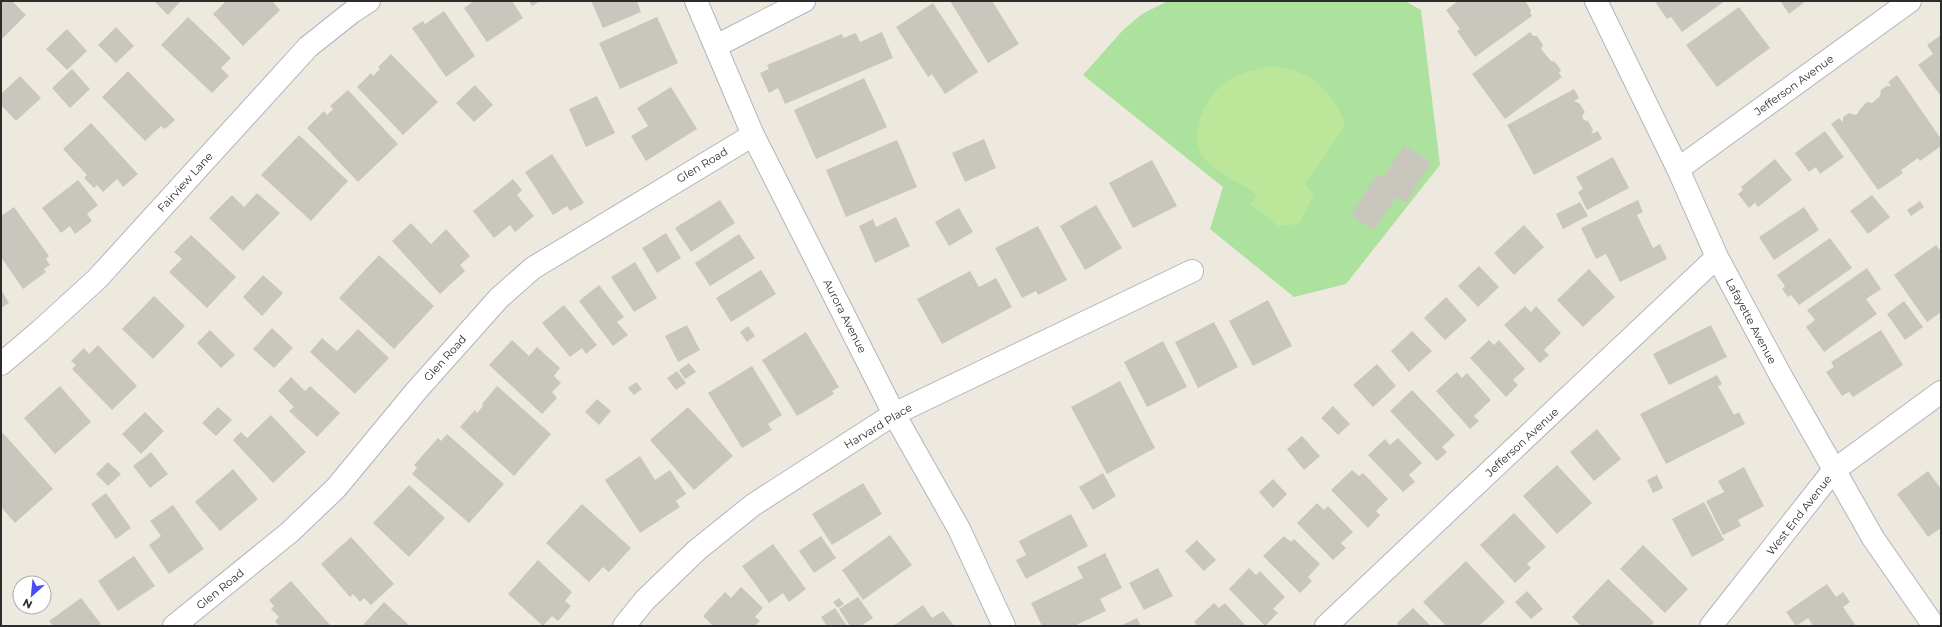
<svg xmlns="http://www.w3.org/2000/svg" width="1942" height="627" font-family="Montserrat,sans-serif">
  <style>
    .green { fill: #ace19e }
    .pitch { fill: #bce79b }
    .building { fill: #c9c7bd }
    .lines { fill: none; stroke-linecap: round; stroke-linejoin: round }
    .street-casing { stroke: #b2b3bf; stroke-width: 24 }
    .street { stroke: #fff; stroke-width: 22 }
    .labels { text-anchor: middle; stroke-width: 3; stroke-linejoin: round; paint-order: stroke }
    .street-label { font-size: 11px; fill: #2c2c2c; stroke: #fff }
  </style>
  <rect width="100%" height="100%" fill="#ede9df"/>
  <path class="green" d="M1168 1H1405L1421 10 1440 165 1346 284 1294 297 1210 229 1223 187 1083 75 1123 30 1142 14Z"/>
  <path class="pitch" d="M1270 67C1307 67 1333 90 1345 123L1341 132 1305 184 1314 194 1299 224 1278 226 1250 204 1256 197 1255 193C1240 183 1210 169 1201 154 1188 131 1208 94 1227 81 1240 72 1255 69 1270 67Z"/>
  <path class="building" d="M1 1H12L26 15 1 40Z
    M154 1H181L168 15Z
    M226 1H272L280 10 243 46 213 14Z
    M474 1H512L523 18 487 42 464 8Z
    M529 1H540L532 6Z
    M591 1H637L641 12 603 28Z
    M950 1H992L1019 44 988 63Z
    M1458 1H1525L1531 10 1530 13 1532 16 1475 57 1457 31 1460 29 1446 10Z
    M1659 1H1725L1682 32 1671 17 1667 19 1656 3Z
    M1780 1H1806L1789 14Z
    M933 3 978 72 945 94 932 74 928 77 896 27Z
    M1739 7 1770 48 1717 87 1686 45Z
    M444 11 475 56 446 77 412 28 423 21 425 24Z
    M188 17 231 58 221 68 229 76 212 93 161 45Z
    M657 17 678 63 620 89 599 43Z
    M116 27 134 46 116 63 98 45Z
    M67 29 87 51 67 70 46 49Z
    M882 32 893 58 785 104 778 88 769 93 760 73 769 69 767 65 842 34 843 38 856 33 860 42Z
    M1530 32 1533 36H1537L1543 45 1541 49 1551 61 1555 62 1561 70 1559 73 1562 77 1505 119 1472 74Z
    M1941 35V94L1940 95 1918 65 1933 54 1927 45Z
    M391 54 438 102 403 135 357 87 371 73 373 76 380 69 378 67Z
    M72 69 90 89 70 108 52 88Z
    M128 71 175 120 165 129 161 126 145 141 102 97Z
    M1897 75 1941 139V146L1920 161 1918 158 1901 170 1903 173 1878 190 1831 124 1839 118 1843 122V117L1849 113 1856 115 1858 113 1860 109 1867 102 1872 103 1880 96 1881 90 1886 86H1891L1888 82Z
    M20 76 41 98 16 121 1 105V94Z
    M864 78 887 127 816 159 794 110Z
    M475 85 493 105 474 122 456 103Z
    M671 87 697 129 646 161 631 136 648 126 637 108Z
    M1574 89 1579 98 1574 101 1579 103 1585 112 1582 116 1584 120 1588 121 1593 130 1591 134 1598 131 1602 139 1534 175 1507 125Z
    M348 90 398 144 358 182 307 128 324 111 327 115 333 109 330 106Z
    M597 96 615 133 586 147 569 109Z
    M91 123 138 174 123 187 117 179 103 192 97 185 94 188 84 178 87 175 63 149Z
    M1825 131 1844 157 1820 174 1816 167 1809 172 1795 153Z
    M299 135 348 181 311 221 261 175Z
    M984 139 996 168 965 182 952 153Z
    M897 140 917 187 846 217 826 170Z
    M1404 145 1431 162 1406 203 1396 197 1374 230 1351 215 1377 174 1383 178Z
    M552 154 584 203 570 211 567 206 553 215 525 172Z
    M1613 157 1629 188 1587 210 1578 192 1583 189 1576 177Z
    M1775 159 1792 180 1758 207 1755 203 1749 208 1738 194 1743 190 1741 187Z
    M1152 160 1177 206 1133 228 1109 183Z
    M513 179 522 190 517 195 534 216 515 232 510 225 494 238 473 211Z
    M78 180 98 205 87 214 92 221 75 234 70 226 61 233 42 208Z
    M257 193 280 213 243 251 209 218 232 195 244 207Z
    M1872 195 1890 217 1868 234 1850 211Z
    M720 200 735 223 691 252 675 228Z
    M1638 200 1643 212 1637 215 1653 248 1660 244 1667 259 1620 282 1606 254 1596 259 1581 228Z
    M1920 201 1924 207 1911 216 1907 210Z
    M1580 202 1588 216 1563 229 1556 214Z
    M1096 205 1122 248 1085 270 1060 226Z
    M14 207 49 256 46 259 50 265 44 269 46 272 23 289 1 257V216Z
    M1804 207 1819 230 1774 260 1759 237Z
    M959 208 973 232 949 246 935 222Z
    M896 217 910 246 875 263 859 226 873 219 876 227Z
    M411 223 431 244 446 229 470 256 460 265 465 271 440 294 392 241Z
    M1524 225 1544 247 1514 275 1494 253Z
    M1038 226 1067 280 1038 295 1036 291 1022 298 995 248Z
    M666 233 681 258 657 273 642 248Z
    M739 234 755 258 710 286 695 263Z
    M191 235 236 277 207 308 169 272 182 259 174 252Z
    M1830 238 1852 268 1799 305 1791 295 1788 297 1782 289 1785 286 1777 275Z
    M1936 245 1941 252V314L1940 313 1927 322 1894 275Z
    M379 255 434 306 394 349 339 298Z
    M635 262 657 298 634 312 611 277Z
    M1479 266 1499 287 1478 307 1458 286Z
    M1867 268 1881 289 1866 299 1877 314 1824 352 1806 327 1815 320 1807 310Z
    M1589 269 1615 297 1583 327 1557 300Z
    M761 270 776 294 731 322 716 298Z
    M970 271 979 287 996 278 1012 307 942 344 917 299Z
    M263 275 283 293 262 316 243 297Z
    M599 285 624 317 617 322 628 335 613 346 579 301Z
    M1 290 9 303 1 308Z
    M154 296 185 326 153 359 122 329Z
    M1446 297 1467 320 1445 340 1424 318Z
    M1268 300 1292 346 1253 366 1229 321Z
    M1904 301 1923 327 1905 340 1887 314Z
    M564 305 597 345 586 354 582 348 570 357 542 323Z
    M1525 306 1531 312 1536 306 1561 333 1544 350 1549 355 1540 363 1504 325Z
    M1214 322 1238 367 1198 388 1175 342Z
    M687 325 700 350 678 362 665 336Z
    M1711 325 1727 357 1669 385 1653 354Z
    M748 326 755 336 747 342 740 332Z
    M272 328 293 348 274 368 253 349Z
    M358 329 389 358 355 394 310 352 322 338 337 351Z
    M210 330 235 355 221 368 197 343Z
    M1881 330 1903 365 1853 397 1849 392 1842 396 1826 372 1834 367 1831 362Z
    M1412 331 1432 351 1409 372 1391 351Z
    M806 332 839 387 832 391 834 394 797 416 762 360Z
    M512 340 529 356 537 347 560 368 554 376 561 383 552 392 557 398 542 414 489 365Z
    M1489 340 1494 345 1499 340 1525 369 1513 380 1518 385 1506 397 1470 358Z
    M1163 341 1187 387 1147 407 1124 362Z
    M98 345 137 386 112 410 72 369 76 365 71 361 84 348 89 354Z
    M689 363 696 372 685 379 679 370Z
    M1377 364 1396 386 1373 407 1353 385Z
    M752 366 782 415 768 424 772 430 742 448 708 393Z
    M677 371 686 383 676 390 667 378Z
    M1457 372 1462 378 1467 373 1491 400 1474 416 1479 421 1470 429 1436 391Z
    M1717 375 1722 384 1718 386 1734 415 1739 412 1745 424 1666 464 1640 414Z
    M291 377 305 391 310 386 340 413 317 437 289 411 294 407 278 391Z
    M1120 381 1155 448 1107 474 1071 407Z
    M636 382 642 389 634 395 628 388Z
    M60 386 91 422 55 454 24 418Z
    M497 386 551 434 514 476 460 427 475 410 477 413 483 406 482 404Z
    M1412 390 1455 435 1442 447 1447 452 1437 461 1390 411Z
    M597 399 611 411 599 425 585 412Z
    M1333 406 1350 424 1338 435 1321 418Z
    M218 407 232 420 216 436 202 423Z
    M688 407 733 456 694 490 650 440Z
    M145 412 164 431 141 454 122 434Z
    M271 415 306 452 273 483 233 440 241 432 247 438Z
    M1597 429 1621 459 1594 481 1570 452Z
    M3 433 53 489 15 523 1 507V435Z
    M447 434 504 484 469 523 412 474 417 468 414 465 438 438 441 441Z
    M1302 436 1320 456 1304 470 1287 449Z
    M1398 438 1422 463 1409 475 1415 482 1403 492 1368 455 1385 439 1390 445Z
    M151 452 168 474 150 488 133 466Z
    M640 456 655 480 670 470 686 494 676 501 680 507 640 533 605 480Z
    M108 462 121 474 108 486 96 474Z
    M1557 465 1592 503 1557 534 1523 496Z
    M1744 467 1764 506 1738 520 1741 526 1723 535 1706 501 1724 492 1718 481Z
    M233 469 258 499 220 531 195 502Z
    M1352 470 1359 476 1363 473 1388 499 1376 511 1380 515 1368 528 1331 490Z
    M1928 471 1941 489V528L1928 537 1897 494Z
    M1103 473 1116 496 1093 510 1079 487Z
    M1657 475 1663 488 1653 493 1647 480Z
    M1273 479 1287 494 1273 508 1259 492Z
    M863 483 882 514 832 545 812 514Z
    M409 485 445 518 409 557 373 523Z
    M106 493 131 528 116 539 91 504Z
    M1704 502 1724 540 1692 557 1672 519Z
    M1317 503 1324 510 1328 506 1353 532 1341 543 1346 548 1333 560 1297 523Z
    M582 504 631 548 609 572 603 567 589 582 546 543Z
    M173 505 204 549 169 574 149 545 161 536 150 521Z
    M1514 513 1546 547 1527 564 1531 568 1515 583 1480 545Z
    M1071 514 1088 546 1026 579 1016 560 1026 555 1019 541Z
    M890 535 912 565 863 600 842 570Z
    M821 536 836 558 814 573 799 551Z
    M1284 536 1291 542 1294 539 1320 564 1308 577 1312 581 1300 593 1263 556Z
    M351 537 394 584 371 605 364 598 360 602 353 594 350 597 321 564Z
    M1197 540 1216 560 1204 571 1185 551Z
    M773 544 806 589 789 602 783 593 769 603 742 566Z
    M1643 545 1688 589 1665 613 1620 569Z
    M1105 553 1122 588 1100 599 1106 611 1074 626H1042L1031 603 1083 578 1077 567Z
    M134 556 155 586 118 611 98 581Z
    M538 560 572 592 565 601 571 606 558 621 552 616 543 626 508 594Z
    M1466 561 1505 602 1479 626H1446L1423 602Z
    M1158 568 1173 596 1144 610 1129 583Z
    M1249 568 1256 575 1260 571 1285 597 1273 609 1278 613 1265 626 1229 589Z
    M1608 579 1654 622 1651 626H1581L1572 617Z
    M291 581 331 626H279L275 621 279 617 271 609 274 606 269 600Z
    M1827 584 1836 597 1843 592 1850 602 1843 607 1856 626H1813L1808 618 1796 626 1786 612Z
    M741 587 763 608 755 617 760 621 755 626H713L703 616 725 592 731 598Z
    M1527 591 1543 609 1531 619 1515 602Z
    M858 597 873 618 861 626H850L839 609Z
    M81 598 101 624 98 626H53L49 621Z
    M839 598 844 604 838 608 833 602Z
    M384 602 410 626H362Z
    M1214 603 1219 608 1225 603 1246 626H1198L1194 622Z
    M923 605 932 618 943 611 954 626H893Z
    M835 608 847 626H827L821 617Z
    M1413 608 1431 626H1397L1398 624 1397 623Z
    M1137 618 1141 626H1120Z"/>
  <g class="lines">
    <defs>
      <path id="street" d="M696 1 753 135 894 414 959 529 1004 626
        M1596 1 1678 169 1717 257 1782 378 1873 538 1934 626
        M716 46 804 1
        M1678 169 1910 1
        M1 364 40 331 97 279 308 47 352 12 369 1
        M174 626 290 532 336 488 417 390 499 298 533 268 753 135
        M624 626 645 600 697 550 753 505 894 414 1192 271
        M1326 626 1717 257
        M1711 626 1833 471 1941 392"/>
    </defs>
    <use href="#street" class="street-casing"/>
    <use href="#street" class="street"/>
  </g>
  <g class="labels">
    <g class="street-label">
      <text transform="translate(1794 85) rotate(-36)" y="4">Jefferson Avenue</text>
      <text transform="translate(702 165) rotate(-31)" y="4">Glen Road</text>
      <text transform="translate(185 182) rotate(-48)" y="4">Fairview Lane</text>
      <text transform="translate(845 316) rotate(63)" y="4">Aurora Avenue</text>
      <text transform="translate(1751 321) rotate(62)" y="4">Lafayette Avenue</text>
      <text transform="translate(445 358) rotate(-48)" y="4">Glen Road</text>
      <text transform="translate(878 426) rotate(-31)" y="4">Harvard Place</text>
      <text transform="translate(1522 442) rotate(-43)" y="4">Jefferson Avenue</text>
      <text transform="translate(1799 515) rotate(-52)" y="4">West End Avenue</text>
      <text transform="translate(220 589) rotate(-39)" y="4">Glen Road</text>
    </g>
  </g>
  <rect width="1942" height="627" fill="none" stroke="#2c2c2c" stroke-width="4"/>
  <g transform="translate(32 595) rotate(207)"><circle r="19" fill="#ffffff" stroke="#ababab"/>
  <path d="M0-3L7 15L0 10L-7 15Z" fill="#474ff2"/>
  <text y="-6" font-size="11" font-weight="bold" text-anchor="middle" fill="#2c2c2c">N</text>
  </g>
</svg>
